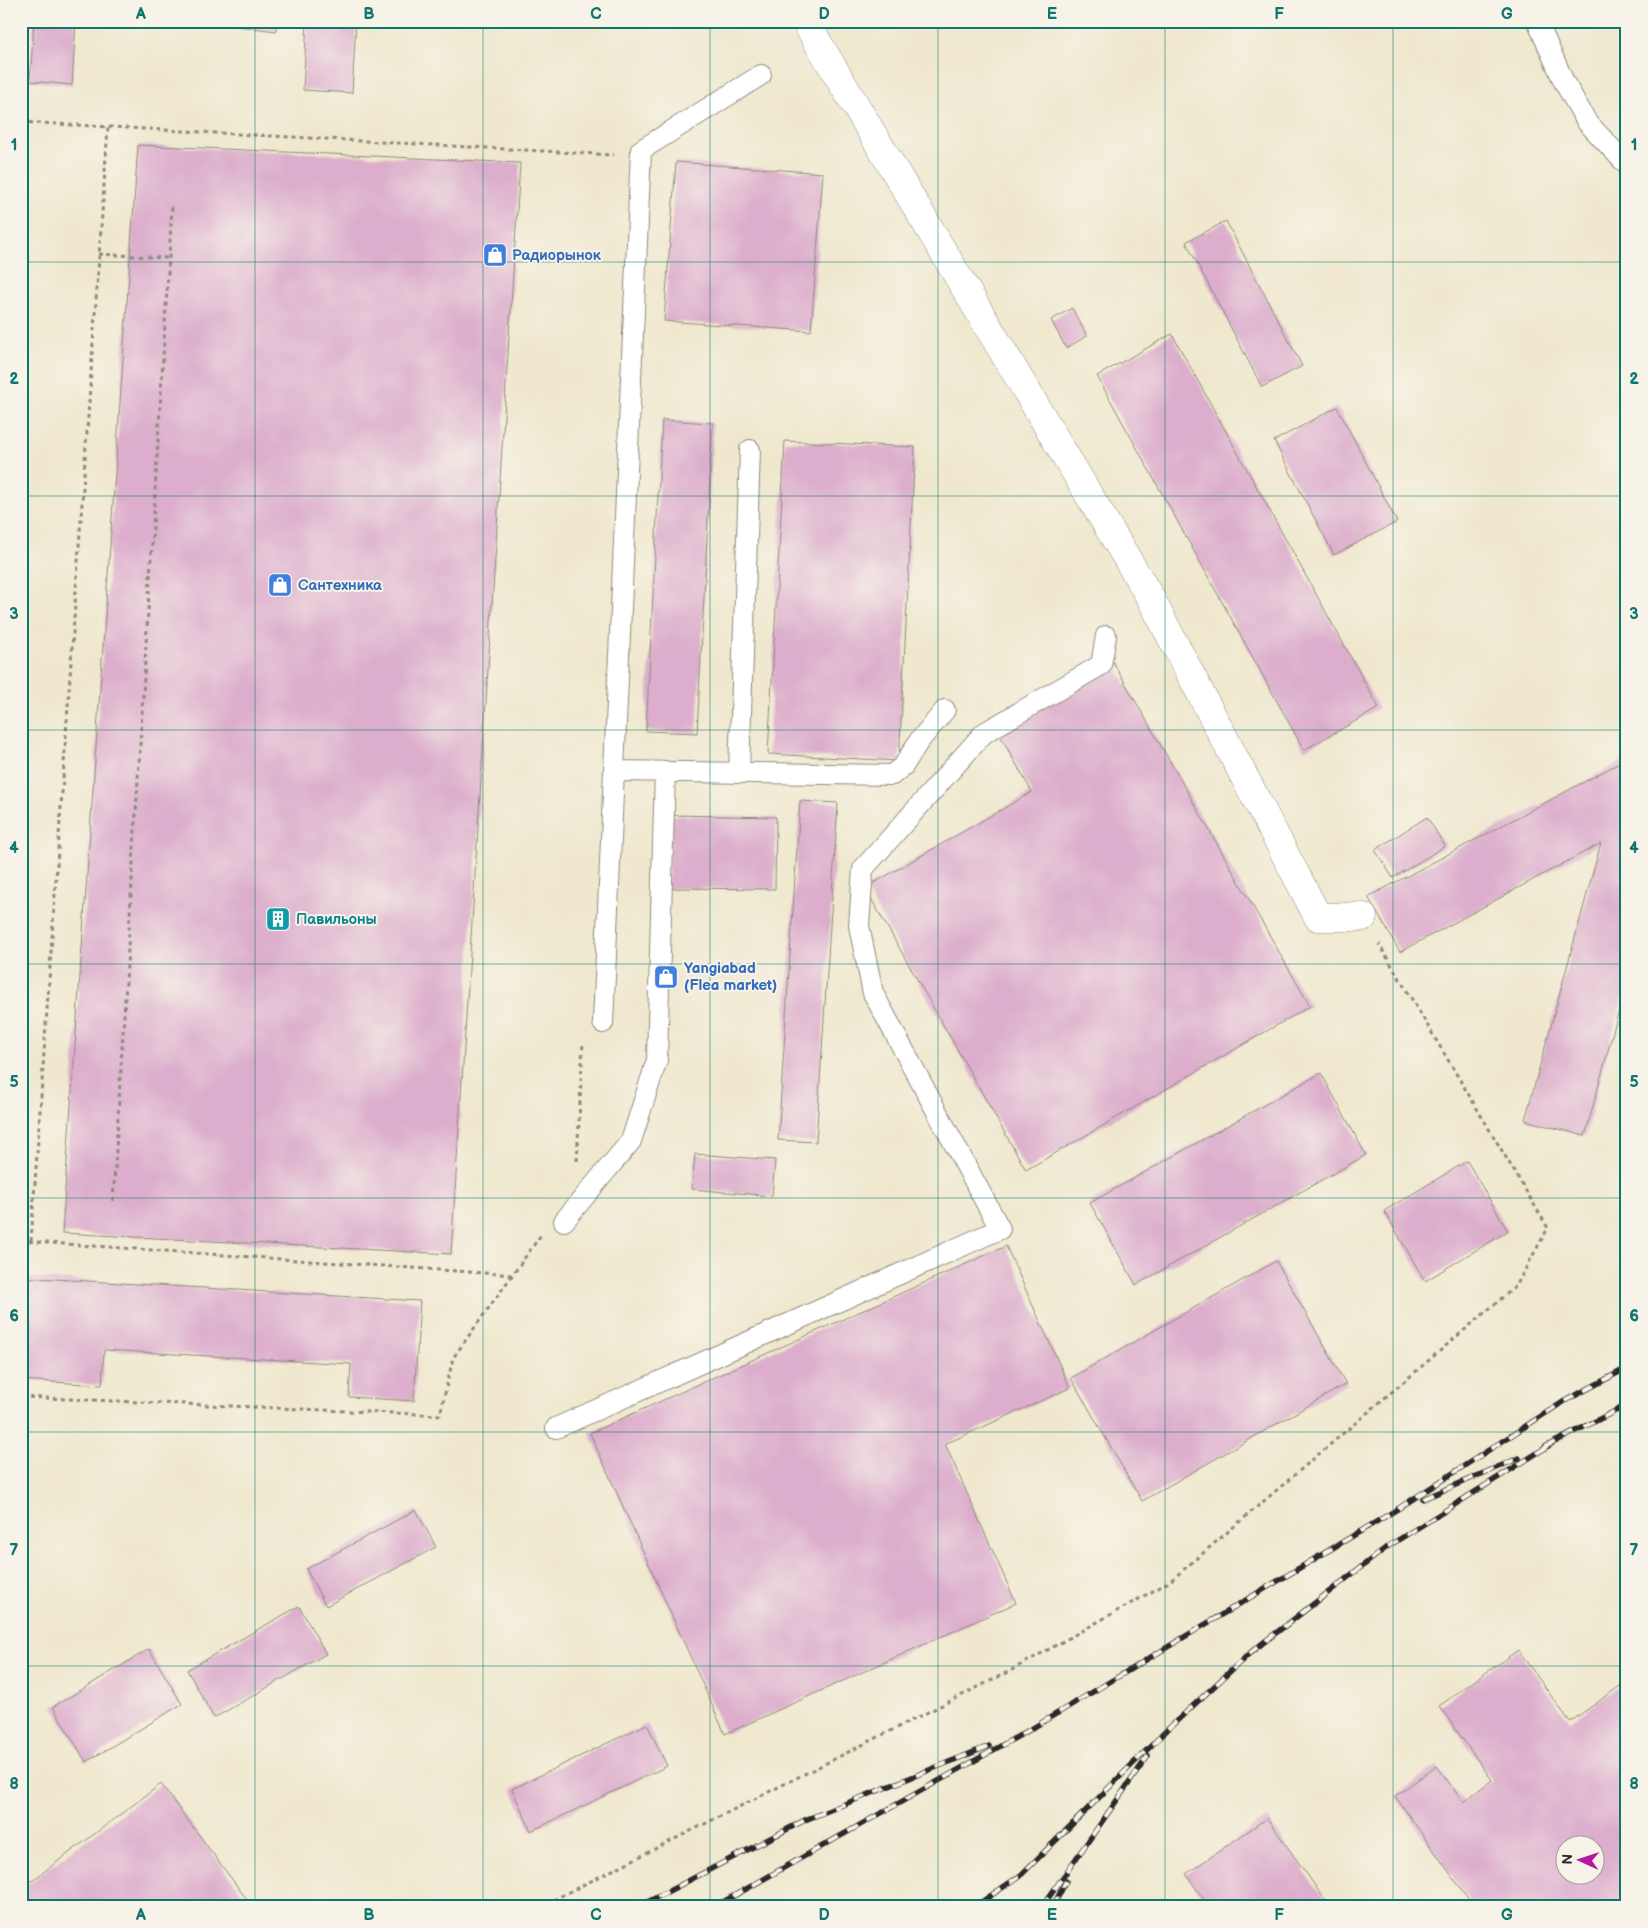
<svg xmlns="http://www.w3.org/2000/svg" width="1648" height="1928" font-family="'Balsamiq Sans',sans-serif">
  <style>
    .building { fill: #dcadcc; fill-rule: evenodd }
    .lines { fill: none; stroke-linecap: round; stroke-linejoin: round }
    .lane-casing { stroke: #8d8a7c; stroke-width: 22 }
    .street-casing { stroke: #8d8a7c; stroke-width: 29 }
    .path { stroke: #8d8a7c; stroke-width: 3; stroke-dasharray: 4 4; stroke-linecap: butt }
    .lane { stroke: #fff; stroke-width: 20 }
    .street { stroke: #fff; stroke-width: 28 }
    .rail-casing { stroke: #2b2b2b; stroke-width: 5.5 }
    .rail { stroke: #f7f3e8; stroke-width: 4; stroke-dasharray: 11; stroke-linecap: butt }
    .grid { fill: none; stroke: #0f766e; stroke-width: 1; stroke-opacity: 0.55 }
    .labels { text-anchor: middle; stroke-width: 4; stroke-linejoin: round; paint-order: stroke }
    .shop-label { font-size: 15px; font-weight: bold; fill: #366cbe; stroke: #f7f3e8; text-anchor: start }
    .culture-label { font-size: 15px; font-weight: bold; fill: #0d838f; stroke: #f7f3e8; text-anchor: start }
    .neatline { fill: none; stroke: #0f766e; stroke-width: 2 }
    .grid-label { font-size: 16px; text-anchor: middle; font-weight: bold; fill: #0f766e }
  </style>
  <rect width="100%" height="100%" fill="#f7f3e8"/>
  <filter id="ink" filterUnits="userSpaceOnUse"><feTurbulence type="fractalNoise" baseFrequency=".02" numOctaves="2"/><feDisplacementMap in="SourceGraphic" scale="10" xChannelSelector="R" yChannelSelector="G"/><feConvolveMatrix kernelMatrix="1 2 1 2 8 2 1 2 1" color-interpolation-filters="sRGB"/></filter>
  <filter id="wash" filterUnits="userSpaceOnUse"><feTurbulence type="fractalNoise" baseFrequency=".0096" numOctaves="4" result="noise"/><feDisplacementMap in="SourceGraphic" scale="20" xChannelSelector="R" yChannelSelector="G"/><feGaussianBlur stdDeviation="1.12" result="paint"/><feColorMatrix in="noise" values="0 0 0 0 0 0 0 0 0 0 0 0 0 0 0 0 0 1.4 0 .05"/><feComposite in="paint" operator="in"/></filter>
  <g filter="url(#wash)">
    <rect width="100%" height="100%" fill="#efe8ce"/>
    <g id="blocks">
      <path class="building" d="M34 21H76L72 85 30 81Z
        M198 21H277L276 31Z
        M307 21H356L352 93 303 90Z
        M138 145 520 163 451 1254 62 1233Z
        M676 162 823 173 811 331 664 321Z
        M1226 221 1302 366 1262 387 1186 242Z
        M1072 308 1087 336 1066 348 1051 320Z
        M1172 334 1379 708 1304 750 1097 376Z
        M1337 407 1397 522 1334 555 1274 441Z
        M662 420 713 423 697 733 646 731Z
        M785 441 915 447 899 761 768 754Z
        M1113 662 1310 1006 1026 1170 865 888 1032 792 997 730Z
        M1627 759V980L1585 1136 1525 1120 1601 843 1400 952 1368 897Z
        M800 801 838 803 816 1142 778 1140Z
        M669 815 776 817 775 889 668 888Z
        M1427 817 1445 846 1393 878 1375 850Z
        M1321 1073 1366 1155 1136 1285 1090 1203Z
        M695 1154 775 1160 772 1196 692 1189Z
        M1467 1161 1508 1231 1425 1281 1384 1211Z
        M1006 1246 1070 1388 945 1444 1016 1603 725 1734 590 1433Z
        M1276 1261 1346 1384 1142 1501 1071 1378Z
        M21 1277 420 1301 414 1401 349 1397 351 1364 104 1350 102 1385 21 1380Z
        M416 1510 436 1547 326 1606 306 1569Z
        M299 1606 326 1654 214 1718 187 1670Z
        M149 1649 182 1704 86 1762 53 1707Z
        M1518 1650 1570 1722 1627 1681V1904L1623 1907H1474L1395 1796 1437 1766 1463 1802 1492 1780 1439 1706ZM1566 1846H1596V1876H1566Z
        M647 1724 667 1766 531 1831 512 1789Z
        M161 1784 251 1905 249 1907H21V1889Z
        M1267 1818 1330 1907H1209L1186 1874Z"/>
    </g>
  </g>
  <g filter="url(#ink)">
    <use href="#blocks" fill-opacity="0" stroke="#8d8a7c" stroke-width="1"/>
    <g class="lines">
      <defs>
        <path id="lane" d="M1537 21 1564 82 1587 122 1627 165
          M616 771 892 775 904 765 919 741 945 710
          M739 772 750 450
          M603 1023 641 150 761 75
          M564 1221 631 1141 657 1060 665 771
          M556 1428 1000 1229 873 993 859 926 863 869 984 733 1101 665 1106 636"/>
        <path id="street" d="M805 21 1150 597 1318 917H1363"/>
      </defs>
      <use href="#lane" class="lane-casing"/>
      <use href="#street" class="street-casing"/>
      <path class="path" d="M21 122 614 155
        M99 254 169 258
        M577 1161 583 1042
        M113 1201 172 206
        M21 1241 513 1275
        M31 1241 108 127
        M21 1397 440 1415 453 1358 541 1235
        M539 1907 1010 1671 1169 1582 1516 1286 1548 1228 1379 944"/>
      <use href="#lane" class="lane"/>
      <use href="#street" class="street"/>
      <defs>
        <path id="rail" d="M1545 1447 1627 1405
          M1423 1499 1519 1458
          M638 1907 805 1820 989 1746
          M714 1907 1031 1729 1396 1510 1563 1402 1627 1368
          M974 1907 1021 1875 1168 1729 1250 1653 1387 1547 1550 1445
          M1042 1907 1148 1756
          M1053 1907 1066 1881"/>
      </defs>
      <use href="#rail" class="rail-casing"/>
      <use href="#rail" class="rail"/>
    </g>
  </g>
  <path class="grid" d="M255 21V1907M483 21V1907M710 21V1907M938 21V1907M1165 21V1907M1393 21V1907M21 262H1627M21 496H1627M21 730H1627M21 964H1627M21 1198H1627M21 1432H1627M21 1666H1627"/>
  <defs>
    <symbol id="shop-square" viewBox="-11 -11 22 22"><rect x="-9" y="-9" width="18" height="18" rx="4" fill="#3f7fe0" stroke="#f7f3e8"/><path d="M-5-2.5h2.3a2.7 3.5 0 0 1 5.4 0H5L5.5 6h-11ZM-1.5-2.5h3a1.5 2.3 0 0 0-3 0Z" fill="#fff"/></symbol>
    <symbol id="building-square" viewBox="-11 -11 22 22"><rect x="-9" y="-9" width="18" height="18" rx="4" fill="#0f9aa8" stroke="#f7f3e8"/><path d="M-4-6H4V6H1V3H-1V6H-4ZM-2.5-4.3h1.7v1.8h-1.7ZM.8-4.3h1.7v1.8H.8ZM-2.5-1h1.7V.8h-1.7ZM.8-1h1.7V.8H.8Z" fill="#fff"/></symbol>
  </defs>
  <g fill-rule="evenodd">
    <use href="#shop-square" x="481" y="241" width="28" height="28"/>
    <use href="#shop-square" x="266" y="571" width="28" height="28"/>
    <use href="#building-square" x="264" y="905" width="28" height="28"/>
    <use href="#shop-square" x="652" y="963" width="28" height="28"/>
  </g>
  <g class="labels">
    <g class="shop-label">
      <text x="512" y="260">Радиорынок</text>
      <text x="298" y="590">Сантехника</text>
      <text x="684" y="973">Yangiabad<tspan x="684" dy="17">(Flea market)</tspan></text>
    </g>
    <g class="culture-label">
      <text x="296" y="924">Павильоны</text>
    </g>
  </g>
  <rect width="1648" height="1928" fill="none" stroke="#f7f3e8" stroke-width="55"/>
  <g transform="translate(1580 1860) rotate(273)"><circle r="24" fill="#f7f3e8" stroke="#a5a39c"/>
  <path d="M0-4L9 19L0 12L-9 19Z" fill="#b5179e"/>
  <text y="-8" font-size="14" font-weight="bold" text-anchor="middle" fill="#2b2b2b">N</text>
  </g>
  <rect x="28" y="28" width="1592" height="1872" class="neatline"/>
  <g class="grid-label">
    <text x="141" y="19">A</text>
    <text x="369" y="19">B</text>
    <text x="596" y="19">C</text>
    <text x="824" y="19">D</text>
    <text x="1052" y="19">E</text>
    <text x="1279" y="19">F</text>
    <text x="1507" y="19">G</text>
    <text x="14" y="150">1</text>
    <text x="1634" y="150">1</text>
    <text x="14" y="384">2</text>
    <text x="1634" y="384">2</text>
    <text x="14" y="619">3</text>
    <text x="1634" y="619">3</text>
    <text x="14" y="853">4</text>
    <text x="1634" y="853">4</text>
    <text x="14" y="1087">5</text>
    <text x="1634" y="1087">5</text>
    <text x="14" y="1321">6</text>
    <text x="1634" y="1321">6</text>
    <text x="14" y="1555">7</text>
    <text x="1634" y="1555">7</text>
    <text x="14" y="1789">8</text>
    <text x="1634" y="1789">8</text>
    <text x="141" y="1920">A</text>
    <text x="369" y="1920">B</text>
    <text x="596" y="1920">C</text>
    <text x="824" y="1920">D</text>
    <text x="1052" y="1920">E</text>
    <text x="1279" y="1920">F</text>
    <text x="1507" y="1920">G</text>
  </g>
</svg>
